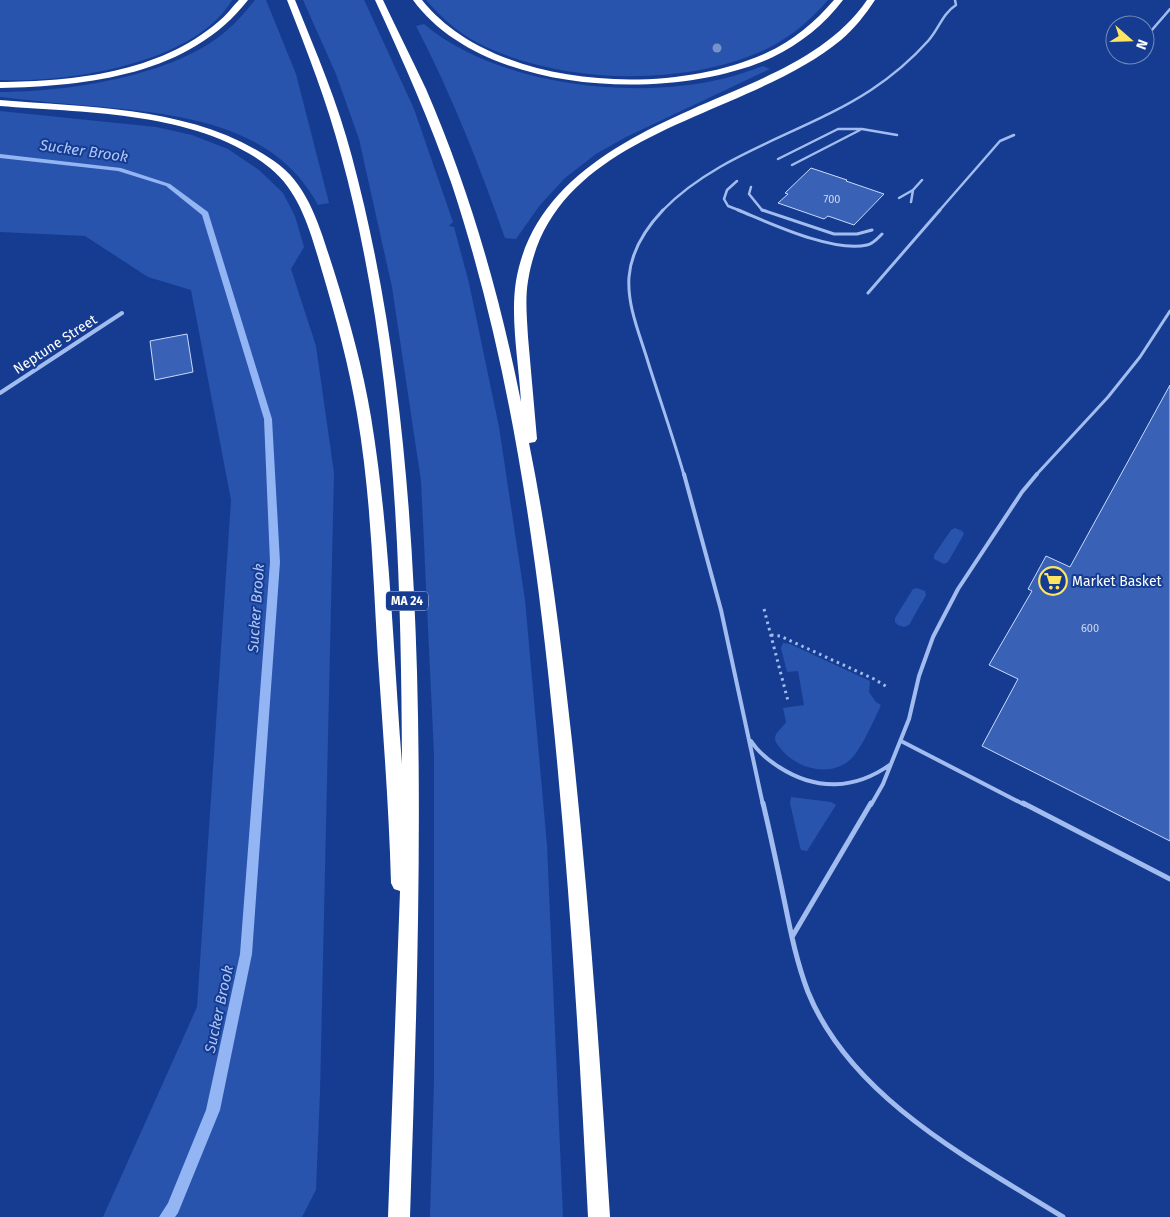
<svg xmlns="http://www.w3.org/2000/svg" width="1170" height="1217" font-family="'Fira Sans',sans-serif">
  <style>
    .green { fill: #2854ae }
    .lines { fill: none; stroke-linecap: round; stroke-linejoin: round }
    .stream { fill: #94b5f3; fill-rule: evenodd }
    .building { fill: #3962b6; stroke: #c8d9fc }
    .path { stroke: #a2bcf0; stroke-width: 3; stroke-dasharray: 2.5 4; stroke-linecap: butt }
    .service-far3 { stroke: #a2bcf0; stroke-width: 2.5 }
    .service-far2 { stroke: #a2bcf0; stroke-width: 3 }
    .service-far1 { stroke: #a2bcf0; stroke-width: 4 }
    .service { stroke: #a2bcf0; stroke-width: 5 }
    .minor { stroke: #a2bcf0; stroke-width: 4 }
    .motorway { fill: #fff; fill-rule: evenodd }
    .tree { fill: #7792cb }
    .labels { text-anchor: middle; stroke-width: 4; stroke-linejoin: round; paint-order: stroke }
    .number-label { font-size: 11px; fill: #ced8ed }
    .shield { fill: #153c90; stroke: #b9c4de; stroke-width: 1 }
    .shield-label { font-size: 12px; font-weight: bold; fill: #fff }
    .street-label { font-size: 14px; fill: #fff; stroke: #153c90 }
    .poi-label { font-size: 14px; fill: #fff; stroke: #153c90; text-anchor: start }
    .water-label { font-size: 15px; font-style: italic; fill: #aec6f7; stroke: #153c90 }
  </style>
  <rect width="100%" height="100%" fill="#153c90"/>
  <path class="green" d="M0 0H232C195 64 66 83 0 80Z
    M255 0H266L296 74 329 203 318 205C275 125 184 115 103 107 68 104 34 101 0 97V92C67 92 175 76 226 31 237 22 246 11 255 0Z
    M303 0H364L366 4 414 109 453 222 449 226 454 227 469 283 499 427 525 600 547 845 563 1217H430L434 1082V754L421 481 392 287 359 139 336 74Z
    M426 0H828C808 23 784 43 755 54 675 87 556 83 478 43 457 32 441 17 426 0Z
    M424 24C497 86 635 101 726 78 738 75 751 70 763 66L770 69 626 137 596 154 565 178 540 205 516 239 505 238C479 165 452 95 416 26Z
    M0 111 156 127 192 135 228 149 259 170 283 193 295 216 304 247 291 269 316 346 334 473 320 1092 316 1190 302 1217H103L197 1007 231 500 191 290 148 277 85 236 0 232Z
    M955 528 962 531 964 534 948 562 944 564 934 559V555L951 530Z
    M917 588 925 591 926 595 909 625 904 627 898 625 895 622V618L913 589Z
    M783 643 790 644 870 681 869 692 876 702 881 705C875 718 861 750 851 759 831 778 796 769 780 748 778 745 775 742 775 738 775 733 783 727 786 722L783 708 804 705 798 671 787 672 781 648Z
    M791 797 831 802 836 805 807 851 801 850 800 847 790 803Z"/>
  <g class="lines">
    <path class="stream" d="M0 154 121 168 170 184 208 212 272 419 280 562 252 954 220 1110 178 1213 175 1217H159L168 1203 206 1110 240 954 270 562 264 419 202 215 166 186 118 171 0 158Z"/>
  </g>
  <path class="building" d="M811 168 847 180 846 181 884 194 854 225 828 216 824 219 778 203 788 194 785 193Z
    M187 334 193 372 155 380 150 341Z
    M1170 385V841L982 746 1018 679 989 665 1032 591 1028 589 1046 556 1070 567Z"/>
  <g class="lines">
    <path class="path" d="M764 609 788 701
      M771 635 780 636 874 679 889 688"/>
    <path class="service-far3" d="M1145 38 1170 9
      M778 159 838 129H862L897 135
      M792 165 860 130
      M737 181 727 190 724 199 728 206 741 211
      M751 187 749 194 762 210 766 211
      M899 198 913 190 922 180
      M911 202 913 190
      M662 211C719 152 804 134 871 90 892 76 912 59 928 41 939 29 942 14 956 5L955 0
      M939 211 1000 141 1014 135"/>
    <path class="service-far2" d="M663 210C646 228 631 252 629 277 627 306 640 335 648 362 660 400 673 437 684 475
      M738 210C770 223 833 253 867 245 873 244 878 238 882 234
      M762 210 834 234H857L872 230
      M868 293 940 210
      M1036 475 1108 397 1140 357 1170 311"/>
    <path class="service-far1" d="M684 474 721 610 763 805
      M751 741C758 752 768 760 779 767 816 791 855 790 891 764
      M901 741 1025 805
      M871 805 883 784 909 719 919 676 933 637 958 589 1022 492 1037 474"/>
    <path class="service" d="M763 803C771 837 778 870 785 904 791 934 797 963 808 992 851 1098 971 1160 1063 1217
      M1023 803 1170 879
      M792 937 871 803"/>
    <path class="minor" d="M0 393 122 313"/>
    <path class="motorway" d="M239 0H248C190 75 88 86 0 88V82C75 81 158 73 218 22 226 16 232 7 239 0Z
      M287 0H295C316 52 338 103 352 157 397 325 412 498 417 672 422 854 416 1035 410 1217H388L400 891 394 889 391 883C389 808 383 733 378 659 373 577 371 495 357 414 349 366 336 318 322 271 311 234 301 193 270 168 199 111 86 113 0 106V100C92 108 195 106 274 161 310 185 321 232 334 271 349 319 363 368 371 417 390 532 393 649 402 764 401 560 395 353 341 155 327 102 307 51 287 0Z
      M375 0H383C397 30 412 59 426 89 469 188 500 296 521 402 519 364 510 318 516 281 535 168 656 125 748 85 793 65 838 42 867 0H875C865 15 855 28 841 40 743 121 552 129 528 281 525 299 527 319 528 337 531 371 534 405 537 439L535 442 529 443C549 542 561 642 572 741 589 900 600 1058 610 1217H588C580 1055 570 892 554 730 536 546 510 361 452 185 430 121 403 61 375 0Z
      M413 0H422C493 89 667 98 766 53 793 41 815 22 834 0H843C825 24 800 44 773 57 673 103 483 96 413 0Z"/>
  </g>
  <circle class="tree" cx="717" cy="48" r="4.5"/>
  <defs>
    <symbol id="supermarket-ring" viewBox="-11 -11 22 22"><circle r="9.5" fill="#153c90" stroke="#ffe461" stroke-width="1.5"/><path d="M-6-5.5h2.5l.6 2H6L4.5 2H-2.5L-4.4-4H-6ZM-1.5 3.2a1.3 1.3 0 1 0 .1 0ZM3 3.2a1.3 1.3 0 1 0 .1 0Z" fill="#ffe461"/></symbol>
  </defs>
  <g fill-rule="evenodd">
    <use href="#supermarket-ring" x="1037" y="565" width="32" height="32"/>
  </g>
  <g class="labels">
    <g class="number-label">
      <text x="832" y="203">700</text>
      <text x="1090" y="632">600</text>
    </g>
    <rect class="shield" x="386" y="591.5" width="42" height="19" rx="4"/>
    <g class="shield-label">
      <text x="407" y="605">MA 24</text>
    </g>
    <g class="street-label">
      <text transform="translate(55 344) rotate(-33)" y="5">Neptune Street</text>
    </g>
    <g class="poi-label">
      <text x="1072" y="586">Market Basket</text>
    </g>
    <g class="water-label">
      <text transform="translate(84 151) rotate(8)" y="5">Sucker Brook</text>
      <text transform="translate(256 608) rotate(-86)" y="5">Sucker Brook</text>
      <text transform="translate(219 1009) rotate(-78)" y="5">Sucker Brook</text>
    </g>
  </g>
  <g transform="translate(1130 40) rotate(110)"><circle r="24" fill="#153c90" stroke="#738abc"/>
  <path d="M0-4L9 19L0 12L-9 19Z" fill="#ffe461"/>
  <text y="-8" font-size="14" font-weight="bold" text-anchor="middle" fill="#ffffff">N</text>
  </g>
</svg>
